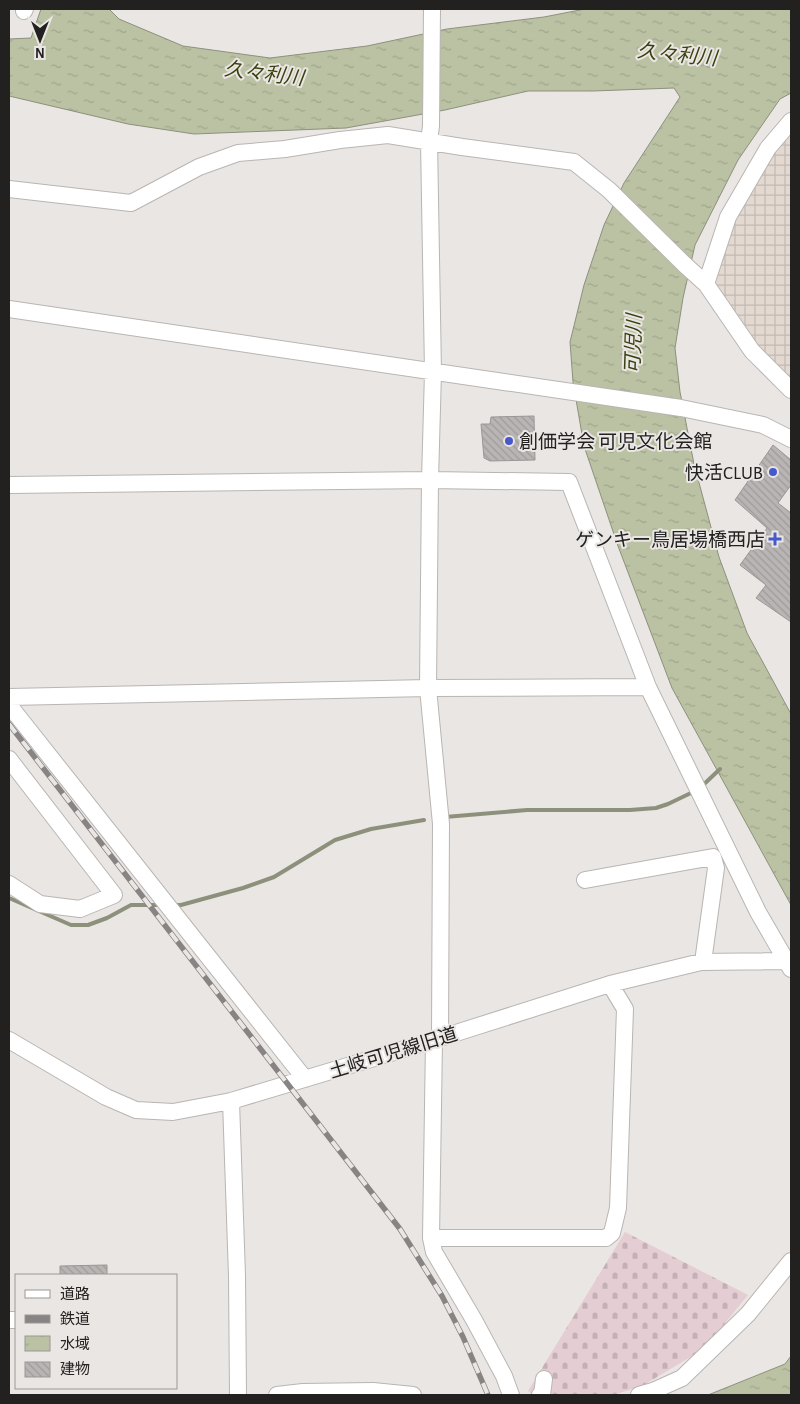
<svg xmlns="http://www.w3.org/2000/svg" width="800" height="1404" font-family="'Alegreya Sans','Noto Sans JP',sans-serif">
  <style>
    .industrial { fill: url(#industrial-grid) }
    .cemetery { fill: url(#cemetery-stones) }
    .water { fill: url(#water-ripples); stroke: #8d917c }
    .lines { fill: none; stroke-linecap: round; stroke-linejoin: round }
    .stream { stroke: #8d917c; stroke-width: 4 }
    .building { fill: url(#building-back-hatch); stroke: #9b9695 }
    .minor-casing { stroke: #b9b5b2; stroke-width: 18 }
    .minor { stroke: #fff; stroke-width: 16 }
    .rail-casing { stroke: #878483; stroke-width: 5.5 }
    .rail { stroke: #eae6e4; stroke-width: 4; stroke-dasharray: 11; stroke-linecap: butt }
    .poi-dot { fill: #4758cc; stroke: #eae6e4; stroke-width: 2 }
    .labels { text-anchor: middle; stroke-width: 4; stroke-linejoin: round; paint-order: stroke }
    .poi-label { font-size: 19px; fill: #222120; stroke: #eae6e4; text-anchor: end }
    .street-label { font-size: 19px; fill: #222120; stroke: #eae6e4 }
    .water-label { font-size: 20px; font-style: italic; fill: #3b410e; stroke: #eae6e4 }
  </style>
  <defs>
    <pattern id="industrial-grid" width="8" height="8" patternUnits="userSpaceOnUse" patternTransform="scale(1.25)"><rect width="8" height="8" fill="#e3d9d1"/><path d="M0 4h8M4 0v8" fill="none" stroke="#c2bab3"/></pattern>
    <pattern id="cemetery-stones" width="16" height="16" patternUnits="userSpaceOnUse" patternTransform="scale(1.25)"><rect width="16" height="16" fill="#e5cdd4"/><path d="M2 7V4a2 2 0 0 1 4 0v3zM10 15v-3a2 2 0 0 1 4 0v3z" fill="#c4b0b6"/></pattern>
    <pattern id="water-ripples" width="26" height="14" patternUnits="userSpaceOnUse" patternTransform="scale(1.25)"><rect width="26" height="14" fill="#bbc1a3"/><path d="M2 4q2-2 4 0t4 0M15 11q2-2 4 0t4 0" fill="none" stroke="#a0a68c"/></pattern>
    <pattern id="building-back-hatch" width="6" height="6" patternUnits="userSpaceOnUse" patternTransform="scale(1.25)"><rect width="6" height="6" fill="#b9b5b4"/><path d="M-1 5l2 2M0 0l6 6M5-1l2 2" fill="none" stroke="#9f9b9a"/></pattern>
  </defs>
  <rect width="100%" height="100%" fill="#eae6e4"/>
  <path class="industrial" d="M791 121V390L706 284 728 217Z"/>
  <path class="cemetery" d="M625 1232 748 1295 704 1349 642 1386 613 1395H533L528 1391Z"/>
  <path class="water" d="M41 9H109L119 19 183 46 270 58 367 46 447 29 544 17 585 9H791V93L780 99 738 160 695 245 683 298 675 348 680 392 694 464 719 557 747 633 791 714V905L672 688 618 546 584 446 573 382 570 342 584 285 604 225 624 183 680 97 674 88 593 91H528L445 110 346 128 194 134 128 124 9 96V39L31 38Z
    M791 1356V1395H708L785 1364Z"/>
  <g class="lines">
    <path class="stream" d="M701 787 720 769
      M445 817 527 810H630L656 808 668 804 693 792
      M9 898 71 925H88L107 918 131 905H161
      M173 905H181L243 888 274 877 335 840 371 829 424 820"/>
  </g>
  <path class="building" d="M534 416 535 460 490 461 484 458 481 424H490L491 417Z
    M773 445 791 460V485L778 503 791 513V622L756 598 766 585 740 565 767 528 735 500Z
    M107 1265V1275H60V1266Z"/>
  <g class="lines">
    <defs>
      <path id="minor" d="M432 9 431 126 429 141 433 372 430 480 428 688 441 824 440 1037
        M24 11 25 9
        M9 189 131 203 199 167 238 153 285 149 340 140 388 135 462 147 574 162 609 190 685 265 706 284 752 351 791 390
        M706 284 728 217 768 148 791 121
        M9 309 681 408 763 425 791 439
        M9 485 430 480 569 482 648 687 758 912 791 969
        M9 697 428 688 648 687
        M9 705 305 1079
        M9 759 114 895 80 909 40 904 9 884
        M585 880 713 857 716 868 703 962
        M9 1040 106 1097 136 1110 173 1112 231 1101 434 1040 610 984 701 962 791 961
        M434 1040 431 1238H606L612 1233 618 1208 625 1009 610 984
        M231 1101 237 1276 238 1395
        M431 1238 434 1252 474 1320 504 1376 511 1395
        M9 1320H16
        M277 1395 303 1392 373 1391 413 1395
        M540 1395H542L544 1379
        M639 1395 653 1391 682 1378 748 1314 791 1261"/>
    </defs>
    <use href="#minor" class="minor-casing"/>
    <use href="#minor" class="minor"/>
    <defs>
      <path id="rail" d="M9 724 400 1229 442 1296 463 1337 488 1395"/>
    </defs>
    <use href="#rail" class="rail-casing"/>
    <use href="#rail" class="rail"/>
  </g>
  <g class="poi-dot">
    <circle cx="509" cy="441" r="5"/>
    <circle cx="773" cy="472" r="5"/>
    <path d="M772.5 531.5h5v5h5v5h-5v5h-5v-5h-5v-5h5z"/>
  </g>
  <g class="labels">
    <g class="poi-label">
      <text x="519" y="448" text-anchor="start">創価学会 可児文化会館</text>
      <text x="763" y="479">快活CLUB</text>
      <text x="765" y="546">ゲンキー鳥居場橋西店</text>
    </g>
    <g class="street-label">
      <text transform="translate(393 1052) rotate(-17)" y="7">土岐可児線旧道</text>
    </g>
    <g class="water-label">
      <text transform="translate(677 54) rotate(6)" y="7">久々利川</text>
      <text transform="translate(264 73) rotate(7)" y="7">久々利川</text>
      <text transform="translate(633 344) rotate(-88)" y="7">可児川</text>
    </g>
  </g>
  <rect width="800" height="1404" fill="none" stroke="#222120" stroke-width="20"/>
  <rect x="15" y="1274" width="162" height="115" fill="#eae6e4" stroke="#9a9796"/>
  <rect x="25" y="1290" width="25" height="8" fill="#ffffff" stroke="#9a9796"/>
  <text x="60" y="1299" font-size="15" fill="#222120">道路</text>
  <rect x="25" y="1315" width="25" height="8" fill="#878483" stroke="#9a9796"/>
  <text x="60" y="1324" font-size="15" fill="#222120">鉄道</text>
  <rect x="25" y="1336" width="25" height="15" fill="url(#water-ripples)" stroke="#9a9796"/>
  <text x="60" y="1349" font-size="15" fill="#222120">水域</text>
  <rect x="25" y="1362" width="25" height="15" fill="url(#building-back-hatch)" stroke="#9a9796"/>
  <text x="60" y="1374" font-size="15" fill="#222120">建物</text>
  <g transform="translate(40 40) rotate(180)" stroke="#eae6e4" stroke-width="4" paint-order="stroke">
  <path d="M0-4L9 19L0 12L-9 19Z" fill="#222120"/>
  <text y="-8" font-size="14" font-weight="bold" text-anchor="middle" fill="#222120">N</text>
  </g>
</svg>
